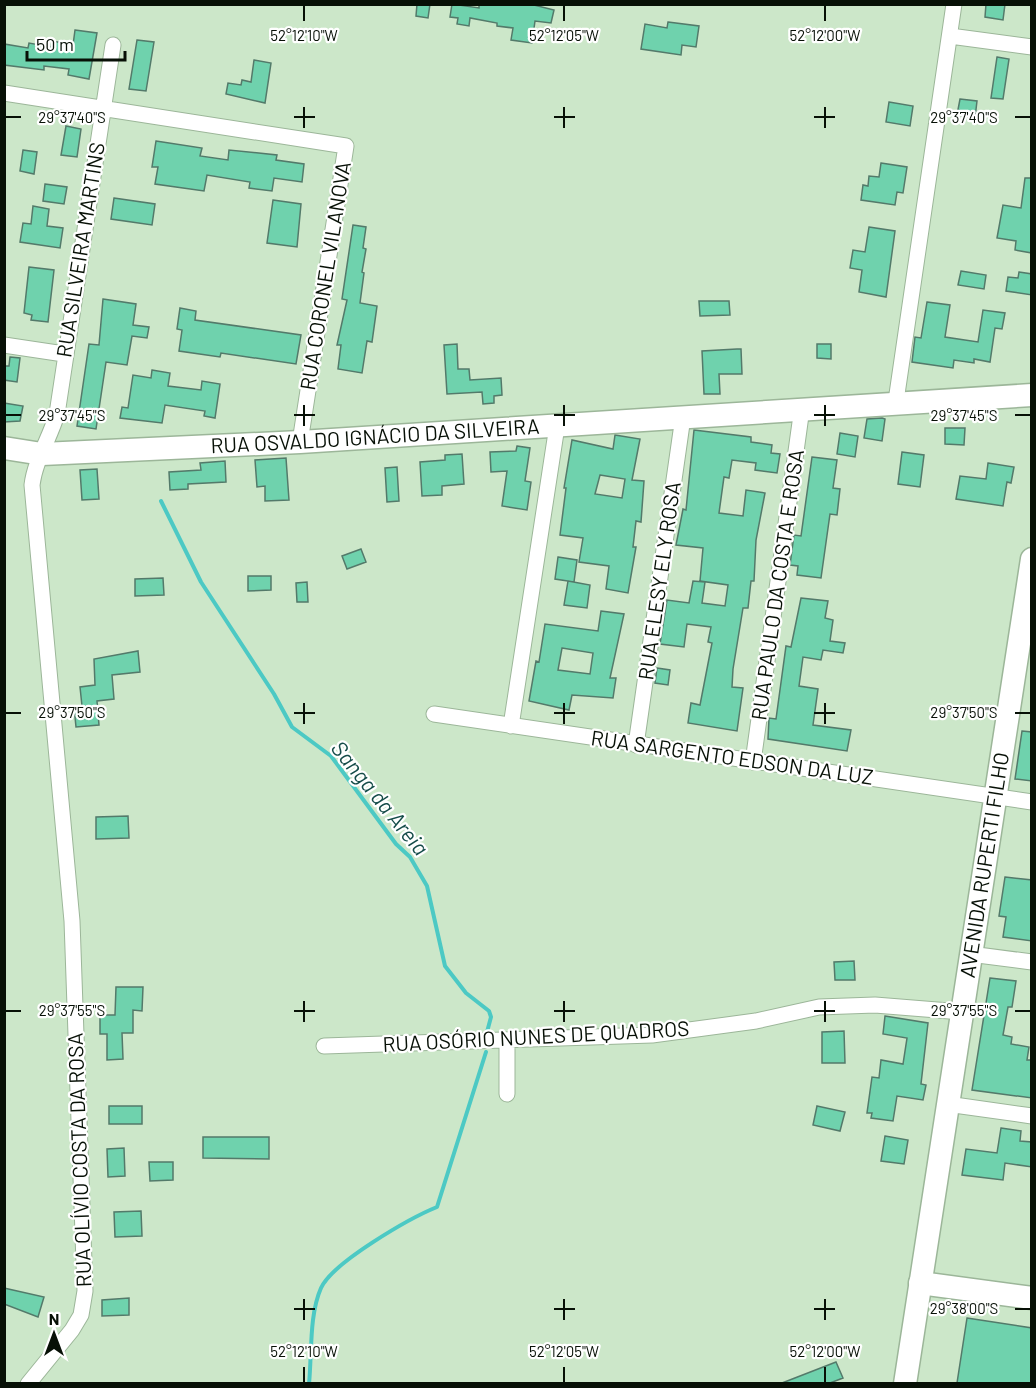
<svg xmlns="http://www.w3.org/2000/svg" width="1036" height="1388" font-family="Barlow,sans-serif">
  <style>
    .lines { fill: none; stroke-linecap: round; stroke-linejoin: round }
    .stream { stroke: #4cc9c4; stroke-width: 4 }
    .building { fill: #6fd2ad; stroke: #537a6a; stroke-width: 1.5; fill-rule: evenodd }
    .street-casing { stroke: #9cb699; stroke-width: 17 }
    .secondary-casing { stroke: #9cb699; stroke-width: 25 }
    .street { stroke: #fff; stroke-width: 15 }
    .secondary { stroke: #fff; stroke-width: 22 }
    .ticks { fill: none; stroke: #071006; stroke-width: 2 }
    .labels { text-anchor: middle; stroke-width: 4.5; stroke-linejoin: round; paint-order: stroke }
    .street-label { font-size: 21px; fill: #071006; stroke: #fff }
    .water-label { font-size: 22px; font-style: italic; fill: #154c49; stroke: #fff }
    .ticks-label { font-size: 15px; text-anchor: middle; fill: #071006; stroke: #fff; stroke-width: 4.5; stroke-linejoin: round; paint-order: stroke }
  </style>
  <rect width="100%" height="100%" fill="#cce7c9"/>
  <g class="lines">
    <path class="stream" d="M161 501 201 582 274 694 292 727 331 756 396 844 410 857 427 886 445 966 466 993 489 1011 491 1017 487 1032
      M309 1384C312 1354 309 1315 321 1288 333 1262 410 1218 437 1207L486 1052"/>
  </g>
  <path class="building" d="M417 4H430L428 18 416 16Z
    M452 4 479 8V5L530 4 554 10 551 23 535 21 532 43 511 40 513 28 497 26V23L470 18 469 26 457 24 458 18 450 17Z
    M986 4H1005L1003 20 985 17Z
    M668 22 699 26 696 47 682 45 681 55 641 49 645 24 667 28Z
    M75 30 97 33 89 79 68 75 69 69 44 66V70L4 65V44L28 48 29 43 51 47 52 41 73 45Z
    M137 40 154 42 146 91 129 89Z
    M997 57 1009 59 1003 99 991 98Z
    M254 60 271 63 265 103 226 94 228 83 241 85 242 80 251 82Z
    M960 99 977 101 975 118 957 115Z
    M889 102 913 106 910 126 886 122Z
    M66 126 81 129 77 157 61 155Z
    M156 141 202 148 200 156 228 160 229 150 277 155 276 160 304 164 302 182 274 178 272 191 249 188 250 182 207 175 204 191 155 184 158 167H152Z
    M23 150 37 152 34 174 20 171Z
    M881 163 907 167 903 193 897 192 895 205 861 200 863 185 868 186 869 176 879 177Z
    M1025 178H1032V253L1015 250 1016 241 997 238 1003 205 1021 208Z
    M45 184 67 187 64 204 43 201Z
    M114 198 155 204 152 225 111 219Z
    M273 200 301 204 297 247 267 243Z
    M33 206 49 209 47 226 63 228 60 248 20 242 23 223 31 224Z
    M353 225 366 227 363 248 366 249 362 272 364 273 360 303 377 306 372 342 367 341 362 373 338 369 341 345H337L347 300 342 299Z
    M869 227 895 231 886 297 859 292 862 270 850 268 853 250 865 252Z
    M29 267 54 270 48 322 31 320 32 315 24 313Z
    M961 271 986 275 984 289 958 285Z
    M1019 272 1032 274V295L1006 291 1008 277 1018 278Z
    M103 299 136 304 133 325 149 327 147 338 132 336 127 365 106 362 96 429 77 426 89 344 99 345Z
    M699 301H729L730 315 700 316Z
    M927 302 950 305 945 337 978 342 983 310 1005 313 1002 329 995 328 990 362 974 359V363L954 360 953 368 912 362 915 337 921 338Z
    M180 308 196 311 195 320 301 335 296 364 221 353 220 357 179 351 182 330 177 329Z
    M457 344 458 369H469L470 380 501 378 502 395 494 396V403L483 404 482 392 447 394 444 345Z
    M817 344H831V359L817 358Z
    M737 349H741L742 374H719L720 394H704L702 351Z
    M10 357 20 358 17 382 4 380V366H9Z
    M152 370 170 373 168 386 201 390 202 381 220 384 215 418 204 416 205 411 165 405 162 423 120 418 122 407 128 408 133 375 151 378Z
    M4 403 23 406 20 421 4 422Z
    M882 418 885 419 882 441 864 438 867 419Z
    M945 428H965L964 445 945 444Z
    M694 430 751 437V442L772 445 771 453 780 454 777 473 755 470 756 463 732 460 729 478 724 477 719 513 743 516 746 490 765 493 756 540 754 581H751L748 608H743L733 669 732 687 743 688 737 731 688 723 691 703 700 705 712 643 708 642 711 627 687 624 684 647 660 644 667 600 689 603 693 581 705 582 702 603 725 606 728 585 700 581 703 548 676 545 683 509 686 510Z
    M840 433 858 436 855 457 837 454Z
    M615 435 640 439 632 480 644 481 641 522 636 521 633 547H636L628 593 606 589 609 566 579 562 583 538 560 535 566 488H564L572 440 613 449ZM600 475 625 479 622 498 595 494Z
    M517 446 530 448 525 481 531 482 527 510 502 506 507 471 491 472 490 452 516 451Z
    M902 452 924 455 920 487 898 484Z
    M462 454 464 484 442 486V495L422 496 420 462 445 460V455Z
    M812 457 837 460 833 488 840 489 837 515 830 514 821 578 797 575 798 566 790 565 794 535 801 536Z
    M286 458 289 500 265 501V486L257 487 255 460Z
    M225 461 226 482 188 484V489L170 490 169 472 201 470 200 463Z
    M988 463 1014 467 1011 483 1007 482 1003 506 956 499 960 476 986 479Z
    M397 467 399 501 387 502 385 468Z
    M97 469 99 499 82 500 80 470Z
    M361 549 366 562 347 569 342 556Z
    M558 557 577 560 574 582 555 579Z
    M248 576H271V590L248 591Z
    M163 578 164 595 135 596V579Z
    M568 581 590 585 587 608 564 605Z
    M307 582 308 602H297L296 583Z
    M801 598 828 601 825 618 833 620 830 641 845 643 843 653 823 650 821 660 803 657 799 686 818 689 813 725 851 730 847 751 768 739 769 718 776 719 786 646 791 647Z
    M601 611 624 614 610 678H616L613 698 572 695 569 710 529 701 536 661 539 662 545 624 598 631ZM562 648 593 653 590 674 558 670Z
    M138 651 140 672 112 675 114 699 97 701 99 725 76 727 74 707 82 706 80 687 95 685 94 659Z
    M657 668 670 670 668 685 655 683Z
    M1022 731 1032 732V781L1015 779Z
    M128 816 129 838 96 839V817Z
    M1005 877 1032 880V941L1003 937 1006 917 999 916Z
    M854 961 855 980H835L834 962Z
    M990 978 1016 981 1012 1007H1008L1003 1035 1012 1037 1011 1044 1029 1047 1027 1060H1032V1098L972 1090Z
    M116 987H143L142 1011 133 1010V1033H122L123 1059 107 1060V1034H100V1015H115Z
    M885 1016 928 1023 921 1084 926 1085 923 1100 897 1096 893 1121 871 1118 872 1113H867L872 1077 879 1078 881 1060 903 1064 907 1038 883 1034Z
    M844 1031 845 1063H822V1032Z
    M109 1106H142V1124H109Z
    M817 1106 845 1112 840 1131 813 1125Z
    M1001 1128 1021 1131 1020 1141 1032 1142V1167L1005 1163 1003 1180 962 1175 966 1149 997 1153Z
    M885 1136 908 1140 904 1164 881 1161Z
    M203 1137H269V1159L203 1158Z
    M124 1148 125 1176 108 1177 107 1149Z
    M149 1162H173V1180L150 1181Z
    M141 1211 142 1236 115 1237 114 1212Z
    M4 1288 44 1297 38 1317 4 1304Z
    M129 1298V1315L102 1316V1300Z
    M967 1318 1032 1328V1383H957Z
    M836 1362 843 1378 830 1383H782Z"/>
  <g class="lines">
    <defs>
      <path id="street" d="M950 36 1032 47
        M4 93 346 146 300 442
        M4 345 64 354
        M896 401 954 4
        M434 714 1032 802
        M511 726 557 426
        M636 745 683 417
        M753 762 802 408
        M970 954 1032 962
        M324 1046 652 1035 756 1021 819 1007 875 1005 962 1012
        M507 1094V1041
        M947 1104 1032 1116
        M28 1384 72 1330 81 1315 85 1291 72 921 32 485C35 460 50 438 57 414L113 45"/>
      <g id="secondary">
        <path id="s1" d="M4 448 42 454 300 442 1032 395"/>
        <path d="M920 1283 1032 1298"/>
        <path id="s2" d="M905 1384 1032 559"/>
      </g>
    </defs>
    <use href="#street" class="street-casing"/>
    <use href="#secondary" class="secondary-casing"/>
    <use href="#street" class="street"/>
    <use href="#secondary" class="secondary"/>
  </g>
  <path class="ticks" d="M304 6V21M564 6V21M825 6V21M304 107V128M564 107V128M825 107V128M6 117H21M294 117H315M554 117H575M814 117H835M1015 117H1030M304 405V426M564 405V426M825 405V426M6 415H21M294 415H315M554 415H575M814 415H835M1015 415H1030M304 703V724M564 703V724M825 703V724M6 713H21M294 713H315M554 713H575M814 713H835M1015 713H1030M304 1001V1022M564 1001V1022M825 1001V1022M6 1011H21M294 1011H315M554 1011H575M814 1011H835M1015 1011H1030M304 1299V1320M564 1299V1320M825 1299V1320M294 1309H315M554 1309H575M814 1309H835M1015 1309H1030M304 1367V1382M564 1367V1382M825 1367V1382"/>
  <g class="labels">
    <g class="street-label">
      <text transform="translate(81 250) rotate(-81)" y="7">RUA SILVEIRA MARTINS</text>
      <text transform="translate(326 276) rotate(-81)" y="7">RUA CORONEL VILANOVA</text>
      <text dy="7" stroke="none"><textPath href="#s1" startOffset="372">RUA OSVALDO IGNÁCIO DA SILVEIRA</textPath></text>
      <text transform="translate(660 581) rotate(-82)" y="7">RUA ELESY ELY ROSA</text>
      <text transform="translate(778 585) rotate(-82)" y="7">RUA PAULO DA COSTA E ROSA</text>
      <text transform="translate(732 758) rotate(8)" y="7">RUA SARGENTO EDSON DA LUZ</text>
      <text dy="7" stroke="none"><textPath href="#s2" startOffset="525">AVENIDA RUPERTI FILHO</textPath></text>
      <text transform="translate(536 1037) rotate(-3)" y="7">RUA OSÓRIO NUNES DE QUADROS</text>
      <text transform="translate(80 1160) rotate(-92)" y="7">RUA OLÍVIO COSTA DA ROSA</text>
    </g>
    <g class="water-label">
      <text transform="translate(380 798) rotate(51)" y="8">Sanga da Areia</text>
    </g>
  </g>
  <g class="ticks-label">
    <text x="304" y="41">52°12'10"W</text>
    <text x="564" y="41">52°12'05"W</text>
    <text x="825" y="41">52°12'00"W</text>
    <text x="72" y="123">29°37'40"S</text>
    <text x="964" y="123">29°37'40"S</text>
    <text x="72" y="421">29°37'45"S</text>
    <text x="964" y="421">29°37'45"S</text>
    <text x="72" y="718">29°37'50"S</text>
    <text x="964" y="718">29°37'50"S</text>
    <text x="72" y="1016">29°37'55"S</text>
    <text x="964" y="1016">29°37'55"S</text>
    <text x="964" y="1314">29°38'00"S</text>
    <text x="304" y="1357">52°12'10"W</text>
    <text x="564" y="1357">52°12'05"W</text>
    <text x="825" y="1357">52°12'00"W</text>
  </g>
  <rect width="1036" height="1388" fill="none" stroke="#071006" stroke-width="12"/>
  <g transform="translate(54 1334)" stroke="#ffffff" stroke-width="4.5" paint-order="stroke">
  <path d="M0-4.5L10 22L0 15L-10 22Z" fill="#071006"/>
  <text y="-9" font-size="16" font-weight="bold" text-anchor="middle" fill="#071006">N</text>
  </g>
  <path d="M27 51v9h98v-9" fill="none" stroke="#071006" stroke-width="3"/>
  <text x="36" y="51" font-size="18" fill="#071006" stroke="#ffffff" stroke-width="4.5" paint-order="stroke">50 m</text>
</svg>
